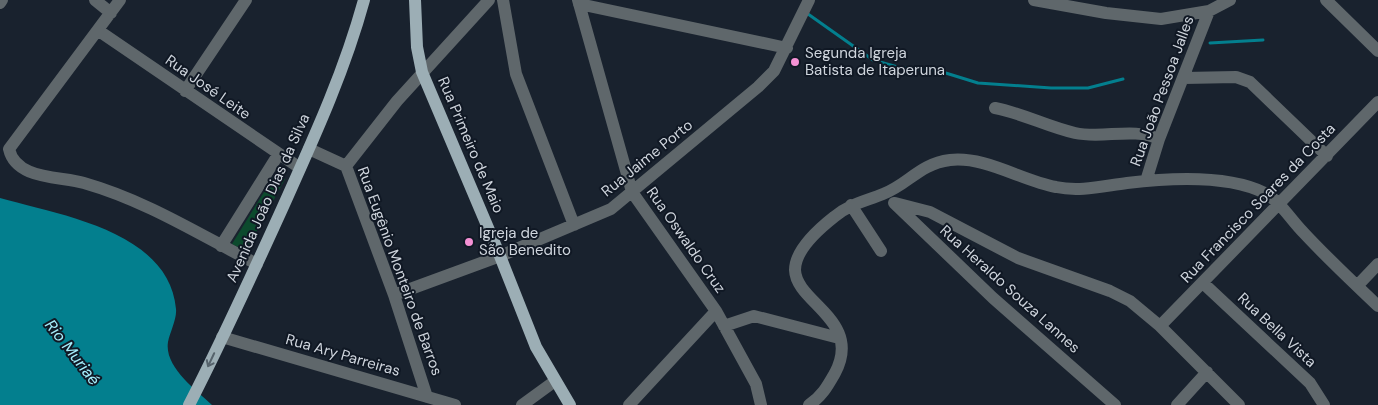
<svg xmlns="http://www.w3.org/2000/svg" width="1378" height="405" font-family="'DM Sans',sans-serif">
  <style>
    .green { fill: #0c4a2d }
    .water { fill: #037f8e }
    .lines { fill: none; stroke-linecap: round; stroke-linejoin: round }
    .stream { stroke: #037f8e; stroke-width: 3 }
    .minor { stroke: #5f676b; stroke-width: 12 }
    .major { stroke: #9caeb5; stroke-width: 12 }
    .oneway { stroke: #56636c }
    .poi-dot { fill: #f491d4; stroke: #101824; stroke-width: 2 }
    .labels { text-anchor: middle; stroke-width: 4; stroke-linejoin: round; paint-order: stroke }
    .poi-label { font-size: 15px; fill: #cfd5dd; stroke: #101824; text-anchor: start }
    .street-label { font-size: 15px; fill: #cfd5dd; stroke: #101824 }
    .water-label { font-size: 16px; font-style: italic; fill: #a6effc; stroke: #101824 }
  </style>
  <rect width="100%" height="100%" fill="#19222e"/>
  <path class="green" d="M275 174 285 179 246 251 232 244Z"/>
  <path class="water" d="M0 198C60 215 169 231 176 309 177 319 170 332 168 342 164 367 196 390 212 405H0Z"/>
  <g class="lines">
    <path class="stream" d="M808 14 873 60 901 68 936 70 978 83 1051 88H1088L1123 79
      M1210 43 1263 40"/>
    <path class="minor" d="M95 0 111 13
      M120 0 9 149C16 180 60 176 84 183 147 201 200 235 257 264
      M503 0 516 74 574 225
      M578 0 632 192 716 311 756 384 761 405
      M1034 0 1106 13 1161 19 1209 11 1230 0
      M1326 0 1378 51
      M0 3 2 0
      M579 4 787 48
      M99 31 300 168
      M1184 78 1236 77 1250 82 1327 156
      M185 91 246 0
      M995 108C1022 113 1048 127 1075 133 1103 139 1133 127 1159 139
      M309 149 346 166 394 295 427 397
      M346 166 397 101 489 0
      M1146 181 1159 139 1209 11
      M894 203 993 298 1115 405
      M895 203 930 212 1018 258 1110 291 1130 301 1160 326 1239 405
      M851 205 881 251
      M221 246 278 155
      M1203 283 1310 383 1324 405
      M1357 286 1378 264
      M394 295 500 256 611 209 758 87 774 71 809 0
      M724 326 754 316 839 338
      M1160 326 1378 102
      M222 337 455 405
      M522 405 555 381
      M629 405 716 311
      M809 405C822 396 827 387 835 373 863 320 796 303 795 270 795 250 820 228 834 217 849 204 866 201 883 194 909 184 919 164 950 160 986 156 1022 181 1056 187 1080 192 1103 186 1127 183 1168 178 1227 174 1265 193 1280 201 1291 220 1303 232 1327 258 1353 282 1378 306
      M1177 405 1207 372"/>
    <path class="major" d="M415 0 417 47 422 72 500 256 536 347 570 405
      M189 405C222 341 252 275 282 209 313 140 344 73 364 0"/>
  </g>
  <defs><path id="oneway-shaft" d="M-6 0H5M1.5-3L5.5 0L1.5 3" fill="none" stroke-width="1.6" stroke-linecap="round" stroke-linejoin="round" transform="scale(1.25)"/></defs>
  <use class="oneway" href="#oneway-shaft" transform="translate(211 360) rotate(115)"/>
  <g class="poi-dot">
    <circle cx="795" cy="62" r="5"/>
    <circle cx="469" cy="242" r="5"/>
  </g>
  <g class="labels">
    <g class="poi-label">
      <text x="805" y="58">Segunda Igreja<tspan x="805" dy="17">Batista de Itaperuna</tspan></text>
      <text x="479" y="238">Igreja de<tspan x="479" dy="17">São Benedito</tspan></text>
    </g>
    <g class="street-label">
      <text transform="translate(208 87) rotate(35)" y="5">Rua José Leite</text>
      <text transform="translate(1162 91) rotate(-70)" y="5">Rua João Pessoa Jalles</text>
      <text transform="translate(471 145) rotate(67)" y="5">Rua Primeiro de Maio</text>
      <text transform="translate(647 158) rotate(-39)" y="5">Rua Jaime Porto</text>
      <text transform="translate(268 198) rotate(-66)" y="5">Avenida João Dias da Silva</text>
      <text transform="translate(1258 203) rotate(-46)" y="5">Rua Francisco Soares da Costa</text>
      <text transform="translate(686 240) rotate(55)" y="5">Rua Oswaldo Cruz</text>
      <text transform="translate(400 271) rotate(70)" y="5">Rua Eugênio Monteiro de Barros</text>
      <text transform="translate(1010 289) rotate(42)" y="5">Rua Heraldo Souza Lannes</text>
      <text transform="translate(1277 330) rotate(43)" y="5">Rua Bella Vista</text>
      <text transform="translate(343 355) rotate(16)" y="5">Rua Ary Parreiras</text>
    </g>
    <g class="water-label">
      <text transform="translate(73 352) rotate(52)" y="6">Rio Muriaé</text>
    </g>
  </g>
</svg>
